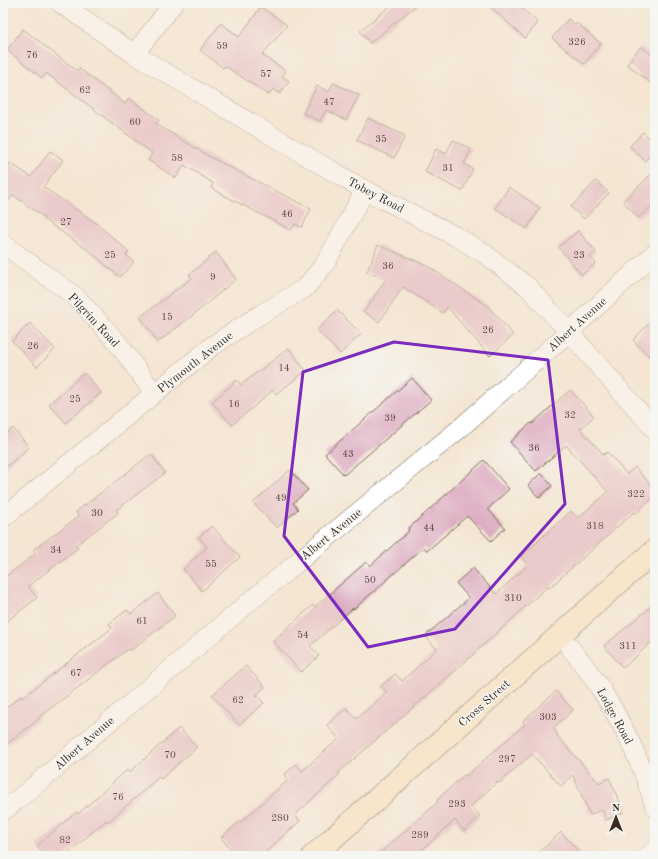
<svg xmlns="http://www.w3.org/2000/svg" width="658" height="859" font-family="'Old Standard TT',serif">
  <style>
    .building { fill: #ddabc0 }
    .lines { fill: none; stroke-linecap: round; stroke-linejoin: round }
    .street-casing { stroke: #7c6c5d; stroke-width: 20 }
    .secondary-casing { stroke: #7c6c5d; stroke-width: 24 }
    .street { stroke: #fff; stroke-width: 19 }
    .secondary { stroke: #fae7c3; stroke-width: 22 }
    .marked { fill: none; stroke: #7b2cbf; stroke-width: 3; stroke-linejoin: round }
    .labels { text-anchor: middle; stroke-width: 3; stroke-linejoin: round; paint-order: stroke }
    .number-label { font-size: 10px; fill: #644a46 }
    .street-label { font-size: 12px; fill: #3b2a1e; stroke: #f6f6f2 }
  </style>
  <rect width="100%" height="100%" fill="#f6f6f2"/>
  <filter id="ink" filterUnits="userSpaceOnUse"><feTurbulence type="fractalNoise" baseFrequency=".025" numOctaves="2"/><feDisplacementMap in="SourceGraphic" scale="8" xChannelSelector="R" yChannelSelector="G"/><feConvolveMatrix kernelMatrix="1 2 1 2 8 2 1 2 1" color-interpolation-filters="sRGB"/></filter>
  <filter id="wash" filterUnits="userSpaceOnUse"><feTurbulence type="fractalNoise" baseFrequency=".012" numOctaves="4" result="noise"/><feDisplacementMap in="SourceGraphic" scale="16" xChannelSelector="R" yChannelSelector="G"/><feGaussianBlur stdDeviation="0.9" result="paint"/><feColorMatrix in="noise" values="0 0 0 0 0 0 0 0 0 0 0 0 0 0 0 0 0 1.4 0 .05"/><feComposite in="paint" operator="in"/></filter>
  <g filter="url(#wash)">
    <rect width="100%" height="100%" fill="#f4e6d3"/>
    <g id="blocks">
      <path class="building" d="M394 3H419L370 43 360 31Z
        M486 3H516L538 23 525 38Z
        M261 7 287 25 262 55 286 71 282 76 289 81 280 94 273 89 269 95 225 66 223 68 200 50 221 23 239 37Z
        M568 19 576 25 577 23 601 44 584 64 552 38Z
        M23 29 77 71 79 68 125 104 129 98 159 120 156 124 210 157 311 209 302 227 295 224 291 230 233 200 211 188 213 183 184 165 176 178 148 160 152 153 46 73 42 78 7 50Z
        M641 46 655 57V87L627 64Z
        M333 83 359 95 346 120 326 110 320 121 303 113 317 86 329 92Z
        M368 118 405 136 394 158 357 140Z
        M643 132 655 144V150L645 161 630 146Z
        M453 140 471 149 464 164 473 169 462 191 425 172 436 149 446 154Z
        M50 151 63 160 43 187 96 223 129 252 126 255 134 262 120 277 88 250 43 219 44 217 13 195 3 208V174L10 163 31 177Z
        M655 171V203L638 218 623 201Z
        M596 181 609 193 584 219 571 207Z
        M509 187 540 208 527 229 495 208Z
        M578 231 596 252 590 257 596 263 582 275 558 247Z
        M378 245 426 265 488 306 513 335 490 356 447 307 443 313 403 287 379 322 364 312 386 279 367 272Z
        M216 252 236 279 193 315 158 342 140 317 192 278 189 275Z
        M337 310 361 334 340 354 317 330Z
        M655 317V362L633 340Z
        M30 323 55 349 37 367 12 341Z
        M289 348 306 371 276 394 273 390 232 425 212 402 237 380 241 385Z
        M84 373 101 393 66 423 49 404Z
        M412 378 431 400 344 475 325 454Z
        M570 390 594 416 580 429 604 455 607 452 627 474 635 467 655 490V496L635 514 634 512 549 588 547 587 456 670 338 773 340 774 295 815 300 821 261 856H236L221 838 239 822 240 823 288 780 284 775 296 764 302 771 339 739 327 725 346 708 356 719 387 692 381 686 395 674 402 681 437 649 425 636 469 598 456 583 473 568 496 594 528 565 521 557 571 511 578 518 608 492 566 445 536 471 510 442 531 423 532 424Z
        M13 428 29 447 3 470V436Z
        M151 454 165 473 116 510 118 513 76 545 78 548 28 586 37 598 3 624V579L36 553 33 550 79 516 76 512Z
        M484 460 509 489 488 509 505 528 491 541 467 516 427 551 424 547 354 609 353 608 310 646 319 656 301 672 273 641 313 605 315 607 366 562 370 566 409 531 408 529Z
        M290 470 308 490 293 503 298 509 277 528 253 503Z
        M541 473 552 486 539 498 528 485Z
        M212 526 240 557 202 591 183 569 207 547 199 537Z
        M158 593 175 616 130 651 128 649 38 718 39 719 3 747V710L21 696 22 698 112 628 109 624 127 610 131 614Z
        M655 603V639L623 668 604 646Z
        M246 666 265 687 256 695 264 703 239 725 212 695Z
        M556 691 573 710 553 728 558 735 557 736 599 783 609 778 624 812 606 820 602 809 590 815 573 775 561 786 532 754 499 783 497 782 471 806 480 816 464 831 455 820 415 856H377L438 802 437 800 464 775 466 776 525 724 523 721Z
        M179 728 197 747 161 779 159 777 108 822 106 820 65 856H46L37 846 76 812 78 814 127 770 130 772Z
        M561 832 583 856H535Z"/>
    </g>
  </g>
  <g filter="url(#ink)">
    <use href="#blocks" fill-opacity="0" stroke="#7c6c5d" stroke-width="1"/>
    <g class="lines">
      <defs>
        <path id="street" d="M60 3 134 54 291 147 365 190 455 236 485 254 528 287 569 332 655 430
          M134 54 174 3
          M3 244 76 297 117 342 154 393
          M3 518 212 346 258 316 305 288 325 264 365 190
          M560 635C574 653 590 671 602 691 625 727 643 766 655 807
          M3 811 33 787 248 603 458 430 569 332 655 253
          M648 856 655 850"/>
        <path id="secondary" d="M313 856 655 550"/>
      </defs>
      <use href="#street" class="street-casing"/>
      <use href="#secondary" class="secondary-casing"/>
      <use href="#street" class="street"/>
      <use href="#secondary" class="secondary"/>
    </g>
  </g>
  <path d="M0 0H658V859H0ZM394 342 548 360 565 504 455 629 368 647 284 536 303 372Z" fill="#f4e6d3" fill-opacity=".55" fill-rule="evenodd"/>
  <path class="marked" d="M394 342 548 360 565 504 455 629 368 647 284 536 303 372Z"/>
  <g class="labels">
    <g class="number-label">
      <text x="577" y="45">326</text>
      <text x="222" y="49">59</text>
      <text x="32" y="58">76</text>
      <text x="266" y="77">57</text>
      <text x="85" y="93">62</text>
      <text x="329" y="105">47</text>
      <text x="135" y="125">60</text>
      <text x="381" y="142">35</text>
      <text x="177" y="161">58</text>
      <text x="448" y="171">31</text>
      <text x="287" y="217">46</text>
      <text x="66" y="225">27</text>
      <text x="110" y="258">25</text>
      <text x="579" y="258">23</text>
      <text x="388" y="269">36</text>
      <text x="213" y="280">9</text>
      <text x="167" y="320">15</text>
      <text x="488" y="333">26</text>
      <text x="33" y="349">26</text>
      <text x="284" y="371">14</text>
      <text x="75" y="402">25</text>
      <text x="234" y="407">16</text>
      <text x="570" y="418">32</text>
      <text x="390" y="421">39</text>
      <text x="534" y="451">36</text>
      <text x="348" y="457">43</text>
      <text x="636" y="497">322</text>
      <text x="281" y="501">49</text>
      <text x="97" y="516">30</text>
      <text x="595" y="529">318</text>
      <text x="429" y="531">44</text>
      <text x="56" y="553">34</text>
      <text x="211" y="567">55</text>
      <text x="370" y="583">50</text>
      <text x="513" y="601">310</text>
      <text x="142" y="624">61</text>
      <text x="303" y="638">54</text>
      <text x="628" y="649">311</text>
      <text x="76" y="676">67</text>
      <text x="238" y="703">62</text>
      <text x="548" y="720">303</text>
      <text x="170" y="758">70</text>
      <text x="507" y="762">297</text>
      <text x="118" y="800">76</text>
      <text x="457" y="807">293</text>
      <text x="280" y="821">280</text>
      <text x="420" y="838">289</text>
      <text x="65" y="843">82</text>
    </g>
    <g class="street-label">
      <text transform="translate(376 195) rotate(28)" y="4">Tobey Road</text>
      <text transform="translate(94 320) rotate(47)" y="4">Pilgrim Road</text>
      <text transform="translate(577 324) rotate(-42)" y="4">Albert Avenue</text>
      <text transform="translate(195 362) rotate(-38)" y="4">Plymouth Avenue</text>
      <text transform="translate(331 534) rotate(-39)" y="4">Albert Avenue</text>
      <text transform="translate(484 703) rotate(-42)" y="4">Cross Street</text>
      <text transform="translate(615 716) rotate(61)" y="4">Lodge Road</text>
      <text transform="translate(84 743) rotate(-41)" y="4">Albert Avenue</text>
    </g>
  </g>
  <rect width="658" height="859" fill="none" stroke="#f6f6f2" stroke-width="16"/>
  <g transform="translate(616 817)" stroke="#f6f6f2" stroke-width="3" paint-order="stroke">
  <path d="M0-3L7 15L0 10L-7 15Z" fill="#3b2a1e"/>
  <text y="-6" font-size="11" font-weight="bold" text-anchor="middle" fill="#3b2a1e">N</text>
  </g>
</svg>
